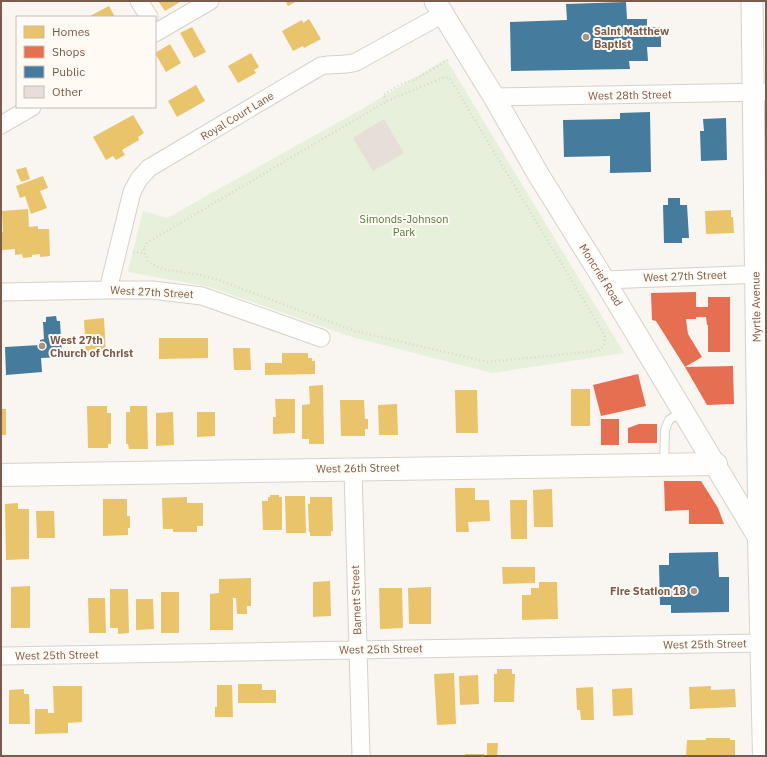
<svg xmlns="http://www.w3.org/2000/svg" width="767" height="757" font-family="'IBM Plex Sans',sans-serif">
  <style>
    .green { fill: #e7f0db }
    .homes { fill: #e9c46a }
    .shops { fill: #e76f51 }
    .public { fill: #457b9d }
    .building { fill: #e6ded7 }
    .lines { fill: none; stroke-linecap: round; stroke-linejoin: round }
    .service-casing { stroke: #d7d1cb; stroke-width: 10 }
    .minor-casing { stroke: #d7d1cb; stroke-width: 19 }
    .tertiary-casing { stroke: #d7d1cb; stroke-width: 23 }
    .secondary-casing { stroke: #d9d2cb; stroke-width: 24 }
    .path { stroke: #dcd5d0; stroke-width: 2.5; stroke-dasharray: 1 3; stroke-linecap: butt }
    .service { stroke: #fefefd; stroke-width: 8 }
    .minor { stroke: #fefefd; stroke-width: 17 }
    .tertiary { stroke: #fefefd; stroke-width: 21 }
    .secondary { stroke: #fefefd; stroke-width: 22 }
    .poi-dot { fill: #a69286; stroke: #fffaf3; stroke-width: 1.5 }
    .labels { text-anchor: middle; stroke-width: 4; stroke-linejoin: round; paint-order: stroke }
    .poi-label { font-size: 11px; font-weight: bold; fill: #7a5c4d; stroke: #fffaf3; text-anchor: start }
    .street-label { font-size: 11px; fill: #7a5c4d; stroke: #fffaf3 }
    .park-label { font-size: 11px; fill: #537a41; stroke: #fffaf3 }
  </style>
  <rect width="100%" height="100%" fill="#f9f5f0"/>
  <path class="green" d="M446 59 624 353 492 373 352 337 210 287 128 272 143 211 167 218 362 109Z"/>
  <path class="homes" d="M158 1H179L180 2 165 11Z
    M285 1H297L288 6Z
    M109 6 115 17H88Z
    M309 19 321 39 304 48 303 46 293 51 282 31 302 20 303 23Z
    M192 27 206 52 194 58 180 33Z
    M170 44 181 63 166 72 155 53Z
    M251 53 259 67 254 70 256 73 238 83 228 66Z
    M196 85 205 101 177 117 168 101Z
    M133 115 144 133 138 137 139 140 122 150 125 155 116 160 113 156 106 160 93 137Z
    M26 167 30 179 21 182 16 170Z
    M43 176 48 188 40 191 47 208 31 214 25 196 20 198 16 186Z
    M28 209 29 227 38 226V229H49L50 256 40 257V254L32 255V257L23 258 22 254 15 255V249L1 250V232H3L2 211Z
    M731 210V217H733L734 233 706 234 705 211Z
    M104 318 106 355 86 356 84 320Z
    M159 338H208V358L159 359Z
    M233 348H250L251 370H234Z
    M282 353H308V358H312V361H315V374L265 375V363H282Z
    M323 385 324 444H309V439H302V405L310 404 309 386Z
    M571 389H590V426H571Z
    M455 390H477L478 433H456Z
    M275 399H295V433L273 434V417H276Z
    M340 400H364L365 419H368V429H365V436H341Z
    M397 404 398 435H379L378 405Z
    M87 406H107V413H111V444H108V448H88Z
    M130 406H147L148 449H129L128 444H126V412H130Z
    M1 409H6V435H1Z
    M173 412 174 445 156 446V413Z
    M197 412H215V436L197 437Z
    M455 488H475V500H489L490 521 468 522 469 532H456Z
    M552 489 553 527H534L533 490Z
    M270 495H279V497H282V530H263L262 501H268V497H270Z
    M285 496H305L306 533H286Z
    M187 497V503H203V526H197V532H173V529H163L162 498Z
    M310 497H332L333 531H331V536H310V532H309L308 504H310Z
    M103 499H127V516H130V528H128V535L103 536Z
    M510 500H527V539H511Z
    M18 503V509H29V559L6 560 5 504Z
    M36 511H54L55 538H37Z
    M502 567H535V583L503 584Z
    M251 578V606H247V614H237L236 598H233V630H210V594L219 593V579Z
    M330 581 331 616 313 617V582Z
    M539 582H557L558 619 522 620V595H531V588H539Z
    M30 586V628H11V587Z
    M431 587V624H409L408 588Z
    M379 588H402L403 628 380 629Z
    M110 589H128L129 633 118 634V628H110Z
    M161 592H179V633H161Z
    M88 598H105L106 633H89Z
    M136 599H153L154 629 136 630Z
    M497 669H512V674H515L514 702H494V674H497Z
    M454 673 456 724 437 725 434 674Z
    M478 675 479 704 460 705 459 676Z
    M238 684H262V690H276V703H238Z
    M217 685H232L233 717H215V707H217Z
    M53 686H82V722L68 723V733L35 734V709H48V713H54Z
    M711 686V690L735 689 736 707 690 709 689 687Z
    M593 687 594 720H581L580 710H577L576 688Z
    M632 688 633 715 613 716 612 689Z
    M24 689V694H29L30 724H9V690Z
    M706 738H730V740H735V756H686L687 740H706Z
    M487 743H498L497 756H487Z
    M465 754H484V756H465Z"/>
  <path class="shops" d="M696 292V307H708V297H730V352H708V325H707L706 317H696V319H686L688 334 702 357 685 367 656 321 652 320 651 293Z
    M733 366 734 404 707 405 685 367Z
    M638 374 646 406 601 416 593 385Z
    M601 419H619V445H601Z
    M639 424H657V443H628V428Z
    M664 481H701L718 508 724 524H689V510L665 511Z"/>
  <path class="public" d="M626 2 627 19H647V27H661V47H647L648 61H629L630 69 511 71 510 22 567 20 566 4Z
    M650 112 651 172 610 173V156L564 157 563 120 620 119V113Z
    M726 118 727 160 701 161 700 131H704L703 119Z
    M668 198H680V205H687L689 238H682V243H664L663 205H668Z
    M56 316 57 321H60L62 357 41 358 42 372 6 375 5 347 40 345V340L44 339 43 322H46V317Z
    M718 552 719 577H729V612L671 613V605H660L659 565H669V553Z"/>
  <path class="building" d="M384 119 404 153 373 171 353 138Z"/>
  <g class="lines">
    <defs>
      <path id="service" d="M664 464 665 430 669 420 683 411"/>
      <path id="minor" d="M139 1 149 17
        M155 33 210 1
        M494 97 766 92
        M1 125 32 107
        M604 280 766 274
        M108 290 132 192 139 179 149 168 321 66C333 63 345 66 356 62L443 14
        M1 292 108 290H152L202 296 321 338
        M353 469 361 756
        M1 656 761 643"/>
      <path id="tertiary" d="M435 1 494 97 538 174 604 280 759 538
        M752 1 759 536"/>
      <path id="secondary" d="M1 475 716 464
        M759 538 764 756"/>
    </defs>
    <use href="#service" class="service-casing"/>
    <use href="#minor" class="minor-casing"/>
    <use href="#tertiary" class="tertiary-casing"/>
    <use href="#secondary" class="secondary-casing"/>
    <path class="path" d="M387 101 442 78 446 77 450 79 604 334C606 342 605 346 597 351L488 362 355 331 221 281 201 275 162 269 148 262 143 248 148 242 387 101 383 95 401 84 414 80 448 60
      M133 252 145 253"/>
    <use href="#service" class="service"/>
    <use href="#minor" class="minor"/>
    <use href="#tertiary" class="tertiary"/>
    <use href="#secondary" class="secondary"/>
  </g>
  <g class="poi-dot">
    <circle cx="586" cy="37" r="4"/>
    <circle cx="42" cy="346" r="4"/>
    <circle cx="694" cy="591" r="4"/>
  </g>
  <g class="labels">
    <g class="poi-label">
      <text x="594" y="35">Saint Matthew<tspan x="594" dy="13">Baptist</tspan></text>
      <text x="50" y="344">West 27th<tspan x="50" dy="13">Church of Christ</tspan></text>
      <text x="686" y="595" text-anchor="end">Fire Station 18</text>
    </g>
    <g class="street-label">
      <text transform="translate(630 95) rotate(-1)" y="4">West 28th Street</text>
      <text transform="translate(237 116) rotate(-31)" y="4">Royal Court Lane</text>
      <text transform="translate(601 275) rotate(58)" y="4">Moncrief Road</text>
      <text transform="translate(685 276) rotate(-2)" y="4">West 27th Street</text>
      <text transform="translate(152 292) rotate(3)" y="4">West 27th Street</text>
      <text transform="translate(756 307) rotate(-91)" y="4">Myrtle Avenue</text>
      <text transform="translate(358 468) rotate(-1)" y="4">West 26th Street</text>
      <text transform="translate(356 600) rotate(-92)" y="4">Barnett Street</text>
      <text transform="translate(705 644) rotate(-1)" y="4">West 25th Street</text>
      <text transform="translate(381 649) rotate(-1)" y="4">West 25th Street</text>
      <text transform="translate(57 655) rotate(-1)" y="4">West 25th Street</text>
    </g>
    <g class="park-label">
      <text x="404" y="223">Simonds-Johnson<tspan x="404" dy="13">Park</tspan></text>
    </g>
  </g>
  <rect width="767" height="757" fill="none" stroke="#7a5c4d" stroke-width="4"/>
  <rect x="16" y="16" width="140" height="92" fill="#fffaf3" stroke="#cabbb1"/>
  <rect x="24" y="26" width="20" height="12" fill="#e9c46a" stroke="#cabbb1"/>
  <text x="52" y="36" font-size="12" fill="#7a5c4d">Homes</text>
  <rect x="24" y="46" width="20" height="12" fill="#e76f51" stroke="#cabbb1"/>
  <text x="52" y="56" font-size="12" fill="#7a5c4d">Shops</text>
  <rect x="24" y="66" width="20" height="12" fill="#457b9d" stroke="#cabbb1"/>
  <text x="52" y="76" font-size="12" fill="#7a5c4d">Public</text>
  <rect x="24" y="86" width="20" height="12" fill="#e6ded7" stroke="#cabbb1"/>
  <text x="52" y="96" font-size="12" fill="#7a5c4d">Other</text>
</svg>
